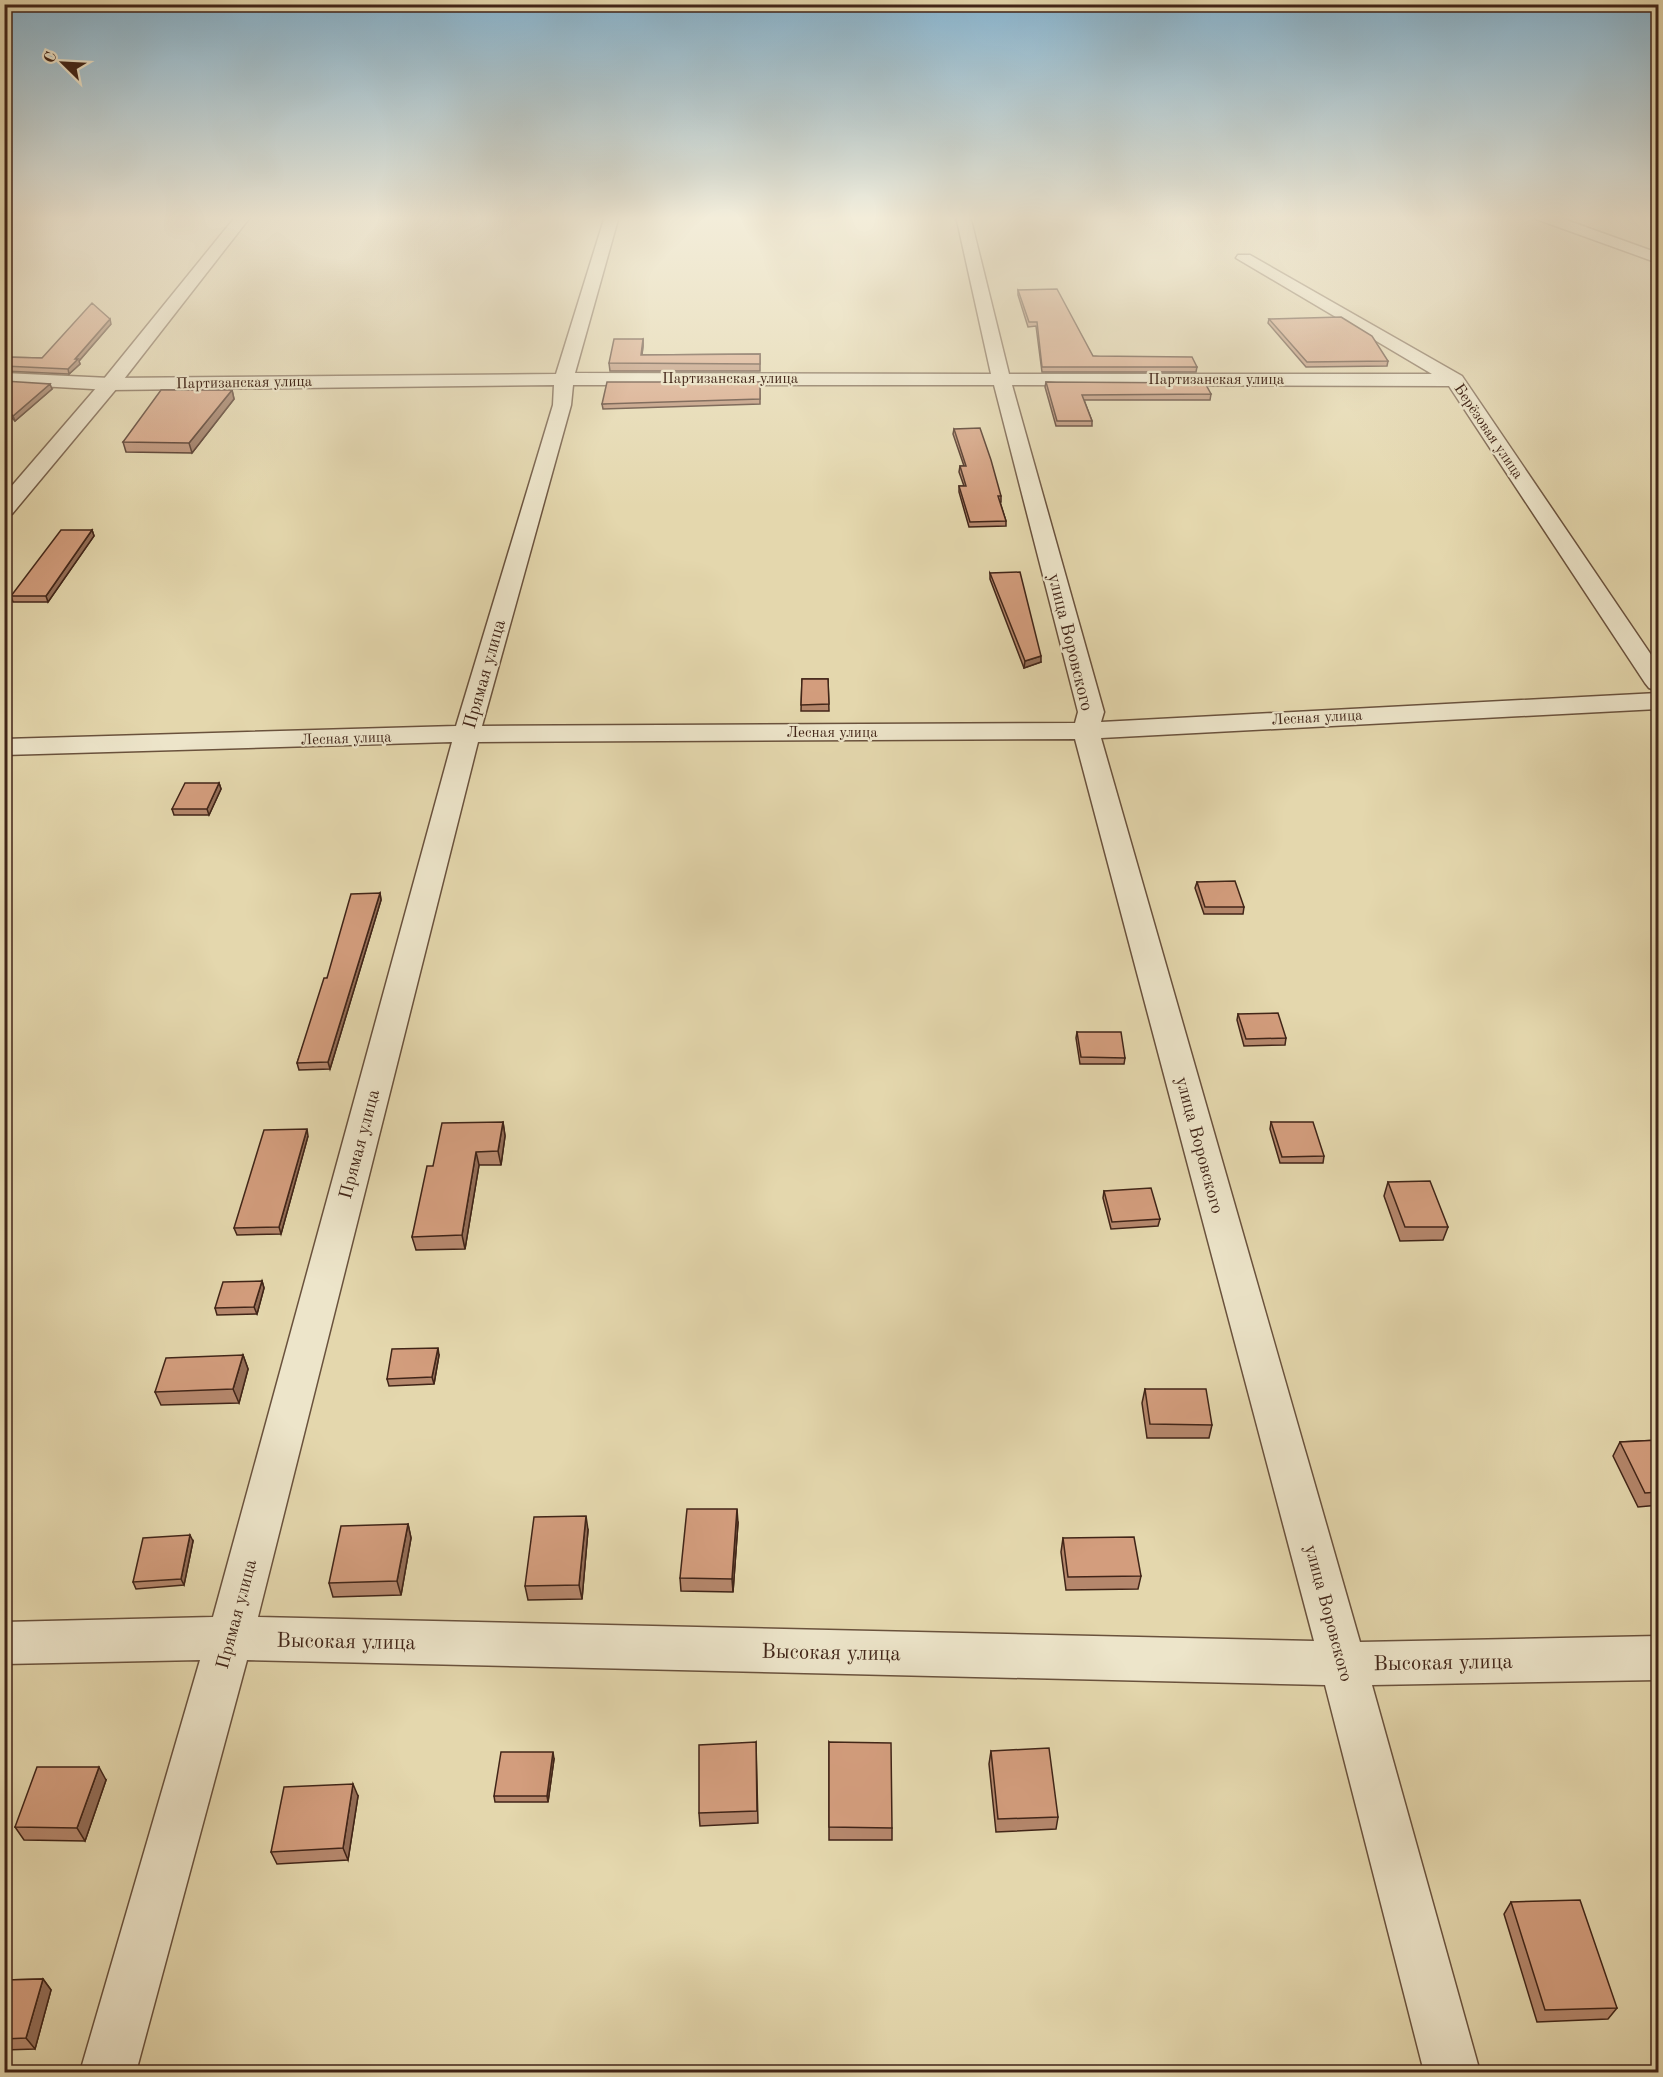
<svg xmlns="http://www.w3.org/2000/svg" width="1663" height="2077" font-family="'Old Standard TT',serif">
  <style>
    .lines { fill: none; stroke-linecap: round; stroke-linejoin: round }
    .minor-casing { stroke: #6a523d; stroke-width: 3 }
    .tertiary-casing { stroke: #6a523d; stroke-width: 3 }
    .minor { fill: #ede5ca; fill-rule: evenodd }
    .tertiary { fill: #ede5ca; fill-rule: evenodd }
    .wall { fill: #b5876c; stroke: #412518; stroke-width: 1.5 }
    .shaded-wall { fill: #946e58; stroke: #412518; stroke-width: 1.5 }
    .building { fill: #d39d7d; stroke: #412518; stroke-width: 1.5 }
    .labels { text-anchor: middle; stroke-width: 4.5; stroke-linejoin: round; paint-order: stroke }
    .far-street-label { font-size: 15px; fill: #412518; stroke: #ede5ca }
    .street-label { font-size: 18px; fill: #412518; stroke: #ede5ca }
    .near-street-label { font-size: 21px; fill: #412518; stroke: #ede5ca }
  </style>
  <rect width="100%" height="100%" fill="#e4d7ad"/>
  <filter id="stains"><feTurbulence type="fractalNoise" baseFrequency=".00333" numOctaves="4"/><feColorMatrix values="0 0 0 0 .2 0 0 0 0 .09 0 0 0 0 .02 0 0 0 .5 -.17"/></filter>
  <radialGradient id="worn" r=".72"><stop offset=".6" stop-color="#630" stop-opacity="0"/><stop offset="1" stop-color="#630" stop-opacity=".3"/></radialGradient>
  <g class="lines">
    <defs>
      <path id="minor" d="M605 216H619L575 373 991 374 956 216H970L1009 374H1432L1236 258 1238 255H1250L1462 376 1658 665V691L1649 688 1645 683 1449 386 1012 385 1104 712 1101 722 1658 693V709L1101 738 1360 1642 1658 1636V1680L1372 1685 1480 2072H1424L1325 1685 247 1660 136 2072H80L200 1660 4 1664V1622L213 1617 452 742 4 755V739L456 726 553 405 554 385 110 390 4 384V373L110 378 556 374ZM573 385H994L1078 712 1075 723 482 726 571 405ZM1075 739 1314 1641 258 1617 478 742Z
        M1534 216H1555L1658 253V263L1536 219Z"/>
      <path id="tertiary" d="M236 216H251L117 388 12 514 4 515V495L103 380Z"/>
    </defs>
    <use href="#minor" class="minor-casing"/>
    <use href="#tertiary" class="tertiary-casing"/>
    <use href="#minor" class="minor"/>
    <use href="#tertiary" class="tertiary"/>
  </g>
  <path class="wall" d="M1018 290 1093 356 1197 367 1196 372H1042L1036 326 1028 327 1018 295Z
    M1269 319 1388 361 1387 366 1306 367 1268 323Z
    M111 324 79 361 80 364 69 374 4 371V357L42 358Z
    M643 339V346L642 355 760 354V371H610L609 363Z
    M4 381 52 389 15 421 4 410Z
    M760 382V404L603 409 602 404Z
    M1046 382 1211 394 1210 400H1084L1092 421V426H1056L1045 387Z
    M232 390 234 399 192 453 126 452 123 442Z
    M954 429 1001 496V502H1000L1006 521V526L969 527 959 492V486H964L959 472 960 466H964L953 434Z
    M92 530 94 536 48 602H13L11 596Z
    M990 573 1041 662 1024 668 990 579Z
    M802 679H828L829 711H801Z
    M219 783 221 789 209 815H174L172 809Z
    M1197 882 1244 907 1243 914H1204L1195 888Z
    M380 893 381 900 330 1069 299 1070 297 1063 327 978Z
    M1238 1014 1286 1038 1285 1045 1244 1046 1237 1020Z
    M1077 1032 1125 1058 1124 1064H1080L1076 1038Z
    M503 1122 505 1136 501 1165H479L465 1249 416 1250 412 1237 433 1166Z
    M1271 1122 1324 1156 1323 1163H1280L1270 1129Z
    M308 1136 281 1234 237 1235 234 1228Z
    M1388 1182 1448 1227 1443 1240 1400 1241 1384 1196Z
    M1104 1191 1160 1219 1158 1226 1111 1229 1103 1198Z
    M262 1281 264 1288 257 1314 217 1315 215 1308Z
    M243 1355 248 1369 239 1403 161 1405 155 1392Z
    M439 1355 434 1384 389 1386 387 1379Z
    M1145 1389 1212 1425 1209 1438H1147L1142 1403Z
    M1659 1440V1505L1638 1507 1613 1456 1620 1442Z
    M738 1523 733 1592 681 1591 680 1578Z
    M408 1524 411 1538 401 1595 333 1597 329 1583Z
    M588 1530 582 1599 528 1600 525 1586Z
    M1063 1538 1141 1576 1138 1589 1066 1590 1061 1552Z
    M193 1541 184 1585 136 1589 133 1582Z
    M756 1742 758 1823 700 1826 699 1813Z
    M829 1742 892 1828V1840H829Z
    M991 1751 1058 1817 1056 1829 996 1832 989 1764Z
    M554 1759 548 1802H495L494 1796Z
    M106 1780 85 1841 24 1840 15 1827Z
    M358 1796 348 1860 277 1864 271 1852Z
    M1511 1902 1617 2008 1608 2019 1537 2022 1504 1914Z
    M43 1979 51 1990 35 2049 4 2050V1980Z"/>
  <path class="shaded-wall" d="M110 319 111 324 79 361 80 364 69 374 68 369 75 359Z
    M643 339V346L641 362V355Z
    M50 384 52 389 15 421 13 416Z
    M232 390 234 399 192 453 189 443Z
    M92 530 94 536 48 602 46 596Z
    M1041 656V662L1024 668 1025 661Z
    M219 783 221 789 209 815 207 809Z
    M380 893 381 900 330 1069 328 1062Z
    M503 1122 505 1136 501 1165 498 1151Z
    M307 1129 308 1136 281 1234 279 1227Z
    M476 1152 479 1165 465 1249 462 1235Z
    M262 1281 264 1288 257 1314 254 1307Z
    M438 1348 439 1355 434 1384 432 1377Z
    M243 1355 248 1369 239 1403 233 1389Z
    M737 1509 738 1523 733 1592 732 1579Z
    M586 1516 588 1530 582 1599 579 1585Z
    M408 1524 411 1538 401 1595 397 1581Z
    M190 1535 193 1541 184 1585 181 1579Z
    M553 1752 554 1759 548 1802 547 1796Z
    M99 1767 106 1780 85 1841 77 1828Z
    M353 1784 358 1796 348 1860 343 1848Z
    M43 1979 51 1990 35 2049 26 2038Z"/>
  <path class="building" d="M1057 289 1093 356 1192 357 1197 367H1042L1037 322H1029L1018 290Z
    M92 303 110 319 75 359H78L68 369 4 366V357L42 358Z
    M1341 317 1372 336 1388 361 1307 362 1269 319Z
    M614 339H643L641 355 760 354V364L609 363Z
    M4 381 50 384 13 416 4 407Z
    M607 382H760V399L602 404Z
    M1046 382 1205 383 1211 394 1082 395 1092 421H1057Z
    M161 390H232L189 443 123 442Z
    M980 428 991 460 1001 496H998L1006 521 970 522 959 486H966L960 466H966L954 429Z
    M61 530H92L46 596H11Z
    M1020 572 1041 656 1025 661 990 573Z
    M802 679H828L829 704 801 705Z
    M185 783H219L207 809H172Z
    M1235 881 1244 907H1205L1197 882Z
    M380 893 328 1062 297 1063 324 978H327L351 894Z
    M1278 1013 1286 1038 1246 1039 1238 1014Z
    M1077 1032H1121L1125 1058 1081 1057Z
    M503 1122 498 1151 476 1152 462 1235 412 1237 427 1166H433L442 1123Z
    M1271 1122H1313L1324 1156 1282 1157Z
    M307 1129 279 1227 234 1228 264 1130Z
    M1430 1181 1448 1227H1405L1388 1182Z
    M1151 1188 1160 1219 1112 1222 1104 1191Z
    M262 1281 254 1307 215 1308 223 1282Z
    M438 1348 432 1377 387 1379 392 1349Z
    M243 1355 233 1389 155 1392 166 1358Z
    M1145 1389H1206L1212 1425 1150 1424Z
    M1659 1440V1492L1645 1493 1620 1442Z
    M687 1509H737L732 1579 680 1578Z
    M586 1516 579 1585 525 1586 534 1517Z
    M408 1524 397 1581 329 1583 341 1526Z
    M190 1535 181 1579 133 1582 143 1538Z
    M1134 1537 1141 1576 1068 1577 1063 1538Z
    M756 1742 757 1811 699 1813V1745Z
    M829 1742 891 1743 892 1828 829 1827Z
    M1049 1748 1058 1817 998 1819 991 1751Z
    M501 1752H553L547 1796H494Z
    M37 1767H99L77 1828 15 1827Z
    M353 1784 343 1848 271 1852 284 1787Z
    M1580 1900 1617 2008 1545 2010 1511 1902Z
    M43 1979 26 2038 4 2039V1980Z"/>
  <linearGradient id="sky" x2="0" y2="1"><stop stop-color="#88b6d2"/><stop offset="0.43" stop-color="#f3edda"/><stop offset="1" stop-color="#f3edda" stop-opacity="0"/></linearGradient>
  <rect width="1663" height="507" fill="url(#sky)"/>
  <g class="labels">
    <g class="far-street-label">
      <text x="730" y="383">Партизанская улица</text>
      <text x="1216" y="384">Партизанская улица</text>
      <text transform="translate(244 382) rotate(-1)" y="5">Партизанская улица</text>
      <text transform="translate(1489 431) rotate(56)" y="5">Берёзовая улица</text>
      <text transform="translate(1317 717) rotate(-3)" y="5">Лесная улица</text>
      <text x="832" y="737">Лесная улица</text>
      <text transform="translate(346 738) rotate(-2)" y="5">Лесная улица</text>
    </g>
    <g class="street-label">
      <text transform="translate(1071 642) rotate(76)" y="6">улица Воровского</text>
      <text transform="translate(484 674) rotate(-74)" y="6">Прямая улица</text>
      <text transform="translate(359 1144) rotate(-75)" y="6">Прямая улица</text>
      <text transform="translate(1200 1145) rotate(75)" y="6">улица Воровского</text>
      <text transform="translate(1329 1613) rotate(75)" y="6">улица Воровского</text>
      <text transform="translate(236 1614) rotate(-75)" y="6">Прямая улица</text>
    </g>
    <g class="near-street-label">
      <text transform="translate(346 1641) rotate(1)" y="7">Высокая улица</text>
      <text transform="translate(831 1652) rotate(1)" y="7">Высокая улица</text>
      <text transform="translate(1443 1662) rotate(-1)" y="7">Высокая улица</text>
    </g>
  </g>
  <rect width="1663" height="2077" fill="none" stroke="#e4d7ad" stroke-width="24"/>
  <rect x="6" y="6" width="1651" height="2065" fill="none" stroke="#412518" stroke-width="3"/>
  <rect x="12" y="12" width="1639" height="2053" fill="none" stroke="#412518" stroke-width="1.5"/>
  <g transform="translate(63 63) rotate(294)" stroke="#ede5ca" stroke-width="4.5" paint-order="stroke">
  <path d="M0-4.5L10 22L0 15L-10 22Z" fill="#412518"/>
  <text y="-9" font-size="16" font-weight="bold" text-anchor="middle" fill="#412518">С</text>
  </g>
  <rect width="100%" height="100%" filter="url(#stains)"/>
  <rect width="100%" height="100%" fill="url(#worn)"/>
</svg>
